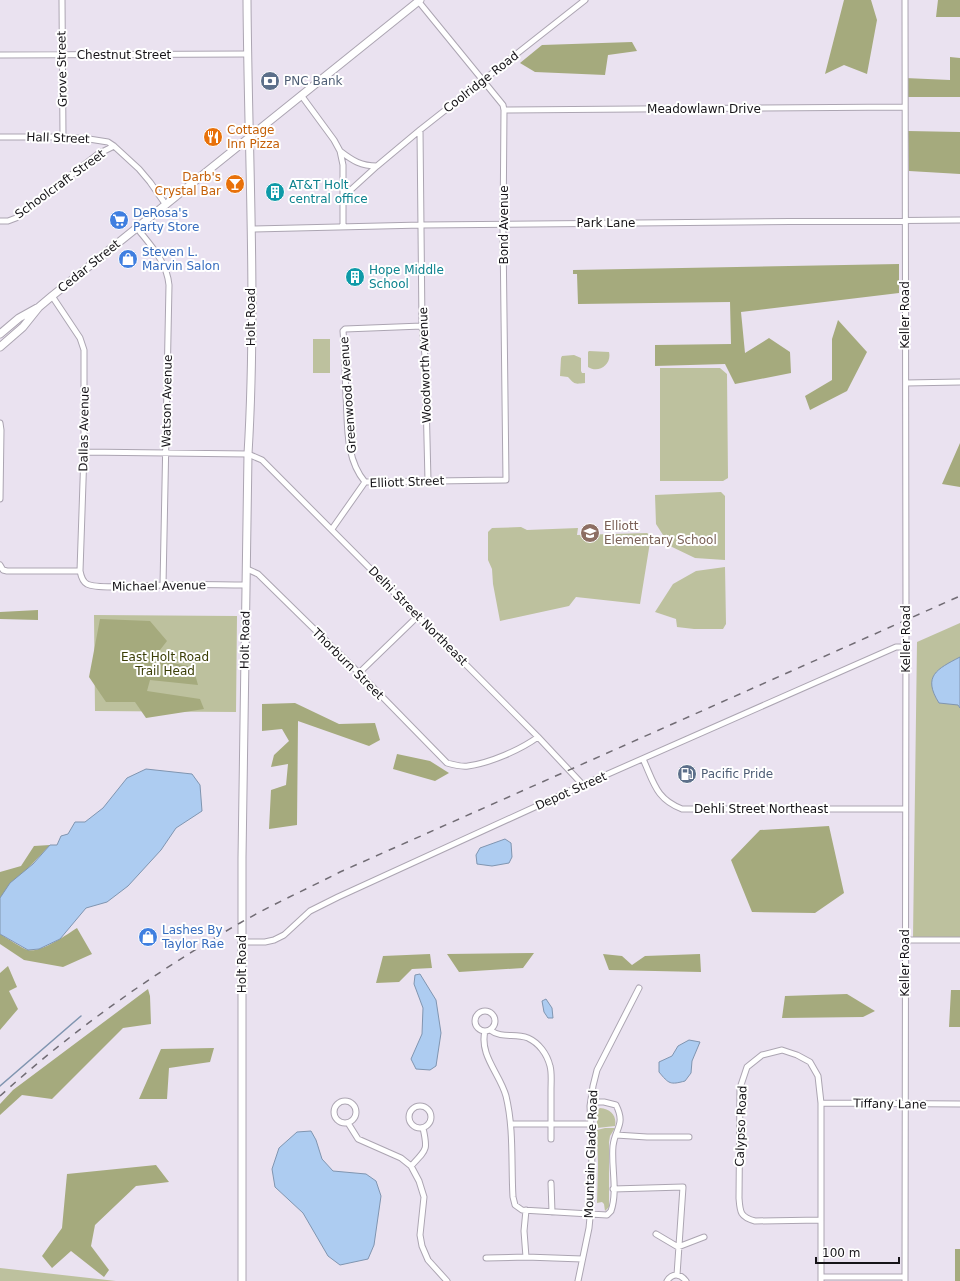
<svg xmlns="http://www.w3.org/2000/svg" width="960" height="1281" font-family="'DejaVu Sans',sans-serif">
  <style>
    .green { fill: #bdc19e }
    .forest { fill: #a5aa7d }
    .water { fill: #adccf1; stroke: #8095b0 }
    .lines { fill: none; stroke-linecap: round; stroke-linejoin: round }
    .stream { stroke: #8095b0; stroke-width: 1.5 }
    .street-casing { stroke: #aca5b2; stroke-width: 7 }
    .secondary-casing { stroke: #aca5b2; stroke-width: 9 }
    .street { stroke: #fff; stroke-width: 5 }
    .secondary { stroke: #fff; stroke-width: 7 }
    .rail { stroke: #716c74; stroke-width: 1.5; stroke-dasharray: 7 7; stroke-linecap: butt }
    .labels { text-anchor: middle; stroke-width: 4; stroke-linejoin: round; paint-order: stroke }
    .street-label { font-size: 12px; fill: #161418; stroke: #fff }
    .service-label { font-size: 12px; fill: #4e5e75; stroke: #fff; text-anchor: start }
    .food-label { font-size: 12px; fill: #c56008; stroke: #fff; text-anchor: start }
    .culture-label { font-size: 12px; fill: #0d838f; stroke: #fff; text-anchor: start }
    .shop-label { font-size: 12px; fill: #366cbe; stroke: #fff; text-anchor: start }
    .education-label { font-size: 12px; fill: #785e54; stroke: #fff; text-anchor: start }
    .park-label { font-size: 12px; fill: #3c3f07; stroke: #fff }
  </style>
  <rect width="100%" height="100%" fill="#eae2f0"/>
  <path class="green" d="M313 339H330V373H313Z
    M589 351 609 352C612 364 599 374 588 367V352Z
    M574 355 581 358V371L582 373H585V383C575 384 575 385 568 377L560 376 561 358 562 356Z
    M660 368H720L727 374 728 478 723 481H660Z
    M721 492 725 496V560L695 558 670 546 656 524 655 495Z
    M521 527 527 530 578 528 577 535 647 533 651 536 640 604 576 597 569 606 500 621 493 584 492 569 488 560V532L492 528Z
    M725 567 726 624 723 629H694L677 627 676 619 655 612 673 584 696 571Z
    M94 615 237 616 236 712 95 711Z
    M960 623V937L913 938 917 642Z
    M600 1108C611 1109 617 1116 615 1126L597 1128V1110Z
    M605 1128H615L610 1136 609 1142V1207L605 1211 604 1204 602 1202 597 1203 598 1164 597 1130Z
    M0 1268 116 1281H0Z"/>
  <path class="forest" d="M844 0H871L877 20 867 74 844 65 825 74Z
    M938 0H960V17H936Z
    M632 42 637 51 608 55 605 75 535 72 520 63 542 45Z
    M950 57 960 58V97H904L905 78 950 80Z
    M908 131 960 132V174L909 171Z
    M899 264V293L741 312 745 353 769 338 790 352 791 373 735 384 725 364 655 366V345L731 344 730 302 578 304 577 274H573V270Z
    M838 320 867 352 847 391 810 410 805 396 832 380V339Z
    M960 443V487L942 484Z
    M38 610V620L0 619V612Z
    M100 619 150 621 167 641 153 659 193 667 198 685 150 680 147 691 200 699 204 709 146 718 135 702H106L89 677Z
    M295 703 339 724 375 723 380 740 369 746 298 721 297 825 269 829 271 790 286 785 288 764 271 767 274 755 289 741 282 729 262 731V704Z
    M397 754 430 761 449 773 435 781 393 769Z
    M829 826 844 893 815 913 752 912 731 860 760 830Z
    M50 845 0 898V872L21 866 34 846Z
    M77 928 92 954 63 967 24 960 0 944V934C7 938 21 948 28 950 41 953 66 935 77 928Z
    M534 953 523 968 459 972 447 954Z
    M430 954 432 968 412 969 399 982 376 983 383 956Z
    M603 954 622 956 632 965 645 956 700 954 701 972 609 970Z
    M8 966 17 987 9 991 18 1009 0 1030V973Z
    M148 989 150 996 151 1024 123 1028 52 1099 22 1095 0 1115V1104L13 1090Z
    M951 990H960V1027H949Z
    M847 994 875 1011 863 1017 782 1018 785 996Z
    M214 1048 210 1062 169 1068 167 1099H139L161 1049Z
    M156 1165 169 1182 136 1186 95 1225 91 1246 109 1270 104 1277 71 1251 52 1268 42 1256 62 1228 67 1174Z
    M955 1249H960V1281H955Z"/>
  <path class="water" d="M960 657V708L958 705 939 703C922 676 937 669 960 657Z
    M146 769 192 774 200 785 202 811 176 828 161 850 128 886 107 902 86 908 60 939 39 949 28 950 0 934V898L10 883 33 864 50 845H57L61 836 68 834 75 822H85L103 808 127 778Z
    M505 839 511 843 512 857 509 863 492 866 477 864 476 855 480 848Z
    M420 974 436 1000 441 1033 436 1066 430 1070 416 1069 411 1059 422 1034 423 1008 414 984 415 975Z
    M546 999 552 1008 553 1018H548L544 1012 542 1001Z
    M689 1040 700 1042 692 1061 691 1073 685 1081C670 1085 669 1084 659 1072V1062L672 1056 678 1046Z
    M311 1131 316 1140 322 1159 333 1171 366 1174 376 1181 381 1196 374 1245 368 1259 340 1265 328 1256 303 1213 275 1187 272 1169 279 1148 297 1132Z"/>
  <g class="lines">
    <path class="stream" d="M0 1086 81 1016"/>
    <defs>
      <path id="street" d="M62 0 63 137
        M905 0 906 619 905 1281
        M0 55 247 54
        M301 95 334 140 340 151 343 165V226
        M504 110 904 107
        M420 130 422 326 425 356 428 481
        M0 137H63L89 139 108 142 114 146 139 169 150 182 166 205
        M340 151C353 161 361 166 377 166L420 130 585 0
        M343 197 377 166
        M0 221H8L16 218 98 154 114 146
        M137 228C151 246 167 262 169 285L163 585
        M252 229 422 225 960 220
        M52 296 80 338 84 350V452L80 571C81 576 83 582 87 584 98 590 149 585 164 585 191 584 219 585 246 585
        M906 383 960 382
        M0 423 1 430 0 499
        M84 452 248 454 262 460 538 737 583 785
        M365 482C345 458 348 425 346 396 345 374 345 353 343 331L345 329 422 326
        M332 529 365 482 506 480 503 233 504 110 503 105 419 2
        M0 565 3 570 7 571H80
        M247 569 258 574 359 673 447 763C454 765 461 767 468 766 490 763 520 750 538 737
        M359 673 418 616
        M643 759C654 783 656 799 682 809H905
        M906 940H960
        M241 942H265L274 940 284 935 310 911 338 897 583 785 896 647H906
        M475 1021a10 10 0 1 1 20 0a10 10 0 1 1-20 0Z
        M490 1030C502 1039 514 1033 528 1038 539 1043 547 1054 550 1066 552 1073 551 1082 551 1090 551 1106 551 1123 551 1139
        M485 1031C479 1055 500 1074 506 1096 514 1129 511 1164 513 1197L515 1205 522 1210 607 1215 611 1211C618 1191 611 1167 613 1146 615 1128 626 1125 616 1105L604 1102H591
        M334 1112a11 11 0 1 1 22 0a11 11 0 1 1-22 0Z
        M821 1103 960 1104
        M409 1117a11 11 0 1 1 22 0a11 11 0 1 1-22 0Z
        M348 1123 358 1139 401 1158 411 1166 419 1181 424 1197 420 1235 422 1246 428 1260 447 1281
        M511 1124H591
        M616 1135 647 1137H689
        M411 1166C427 1149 428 1150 423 1128
        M551 1183 552 1212
        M613 1189 683 1187 677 1275
        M526 1210 524 1231 526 1257
        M656 1234 678 1247 704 1237
        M486 1258 526 1257 582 1259
        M821 1277H905
        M578 1281 589 1228 591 1207 592 1148 590 1106 593 1086 597 1070 639 988
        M667 1281C672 1273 680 1273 686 1281
        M821 1281V1103L818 1076 810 1062 797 1055 782 1050 762 1055 747 1067 740 1088 739 1198C740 1212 740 1217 755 1221L821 1220"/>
      <path id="secondary" d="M0 334 19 318 37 308
        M0 347 23 327 39 307 52 296 420 0
        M242 1281V858L248 454C257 303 248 151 247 0"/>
    </defs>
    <use href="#street" class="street-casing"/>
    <use href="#secondary" class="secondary-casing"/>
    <use href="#street" class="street"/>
    <use href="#secondary" class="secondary"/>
    <path class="rail" d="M0 1096C73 1030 155 972 240 923 273 904 307 889 340 872L960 596"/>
  </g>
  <defs>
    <symbol id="bank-disc" viewBox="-11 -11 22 22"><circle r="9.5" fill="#5c6f8a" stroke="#fff"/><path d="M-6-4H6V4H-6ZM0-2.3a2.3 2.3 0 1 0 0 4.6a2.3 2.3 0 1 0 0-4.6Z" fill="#fff"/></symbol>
    <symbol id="restaurant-disc" viewBox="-11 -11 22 22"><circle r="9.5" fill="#e8710a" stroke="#fff"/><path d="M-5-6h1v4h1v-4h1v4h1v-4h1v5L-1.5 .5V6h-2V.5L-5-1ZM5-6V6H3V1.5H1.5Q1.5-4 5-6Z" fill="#fff"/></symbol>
    <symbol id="bar-disc" viewBox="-11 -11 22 22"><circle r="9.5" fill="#e8710a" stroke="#fff"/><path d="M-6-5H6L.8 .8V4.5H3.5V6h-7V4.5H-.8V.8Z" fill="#fff"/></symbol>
    <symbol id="building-disc" viewBox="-11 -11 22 22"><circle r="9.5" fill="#0f9aa8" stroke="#fff"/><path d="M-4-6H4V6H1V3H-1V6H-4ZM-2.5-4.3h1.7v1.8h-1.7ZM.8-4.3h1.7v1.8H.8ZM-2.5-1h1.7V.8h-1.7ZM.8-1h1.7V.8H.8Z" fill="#fff"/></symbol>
    <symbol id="supermarket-disc" viewBox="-11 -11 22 22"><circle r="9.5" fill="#3f7fe0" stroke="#fff"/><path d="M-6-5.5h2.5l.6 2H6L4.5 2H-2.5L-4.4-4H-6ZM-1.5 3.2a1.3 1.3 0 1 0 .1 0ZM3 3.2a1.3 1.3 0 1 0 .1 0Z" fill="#fff"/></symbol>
    <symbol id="shop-disc" viewBox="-11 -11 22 22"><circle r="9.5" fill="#3f7fe0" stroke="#fff"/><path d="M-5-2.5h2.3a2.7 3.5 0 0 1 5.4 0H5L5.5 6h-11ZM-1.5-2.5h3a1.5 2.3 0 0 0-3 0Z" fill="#fff"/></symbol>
    <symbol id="school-disc" viewBox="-11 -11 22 22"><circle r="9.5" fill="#8d6e63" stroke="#fff"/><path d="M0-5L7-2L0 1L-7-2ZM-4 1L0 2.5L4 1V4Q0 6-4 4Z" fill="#fff"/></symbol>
    <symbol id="fuel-disc" viewBox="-11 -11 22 22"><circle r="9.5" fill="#5c6f8a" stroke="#fff"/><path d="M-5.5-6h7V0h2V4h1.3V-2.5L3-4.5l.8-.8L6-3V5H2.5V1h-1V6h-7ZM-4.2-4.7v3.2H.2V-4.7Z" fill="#fff"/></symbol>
  </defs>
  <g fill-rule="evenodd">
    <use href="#bank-disc" x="259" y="70" width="22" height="22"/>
    <use href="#restaurant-disc" x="202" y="126" width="22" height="22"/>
    <use href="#bar-disc" x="224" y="173" width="22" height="22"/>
    <use href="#building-disc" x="264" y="181" width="22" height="22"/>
    <use href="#supermarket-disc" x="108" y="209" width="22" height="22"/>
    <use href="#shop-disc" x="117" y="248" width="22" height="22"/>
    <use href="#building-disc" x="344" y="266" width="22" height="22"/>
    <use href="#school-disc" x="579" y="522" width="22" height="22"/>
    <use href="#fuel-disc" x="676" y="763" width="22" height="22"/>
    <use href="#shop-disc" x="137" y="926" width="22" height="22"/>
  </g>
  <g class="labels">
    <g class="street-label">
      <text x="124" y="59">Chestnut Street</text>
      <text transform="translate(62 69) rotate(-91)" y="4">Grove Street</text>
      <text transform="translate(481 82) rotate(-38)" y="4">Coolridge Road</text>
      <text x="704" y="113">Meadowlawn Drive</text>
      <text transform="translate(58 138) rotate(2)" y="4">Hall Street</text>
      <text transform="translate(60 184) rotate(-36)" y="4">Schoolcraft Street</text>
      <text x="606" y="227">Park Lane</text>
      <text transform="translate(504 225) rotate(-90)" y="4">Bond Avenue</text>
      <text transform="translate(89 266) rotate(-39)" y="4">Cedar Street</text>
      <text transform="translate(905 315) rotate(-90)" y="4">Keller Road</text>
      <text transform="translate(251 317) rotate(-90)" y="4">Holt Road</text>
      <text transform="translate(425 365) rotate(-92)" y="4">Woodworth Avenue</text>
      <text transform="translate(348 395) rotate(-94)" y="4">Greenwood Avenue</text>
      <text transform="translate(167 401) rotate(-89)" y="4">Watson Avenue</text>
      <text transform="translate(84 429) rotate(-89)" y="4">Dallas Avenue</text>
      <text transform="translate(407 482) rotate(-2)" y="4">Elliott Street</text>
      <text transform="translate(159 586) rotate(-1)" y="4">Michael Avenue</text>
      <text transform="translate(418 616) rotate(45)" y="4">Delhi Street Northeast</text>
      <text transform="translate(906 639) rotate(-90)" y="4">Keller Road</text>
      <text transform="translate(245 640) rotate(-89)" y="4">Holt Road</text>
      <text transform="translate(348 664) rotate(45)" y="4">Thorburn Street</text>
      <text transform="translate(571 791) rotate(-24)" y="4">Depot Street</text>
      <text x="761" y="813">Dehli Street Northeast</text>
      <text transform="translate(905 963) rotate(-90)" y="4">Keller Road</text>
      <text transform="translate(242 964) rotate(-90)" y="4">Holt Road</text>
      <text transform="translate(890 1104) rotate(1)" y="4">Tiffany Lane</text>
      <text transform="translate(741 1126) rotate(-88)" y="4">Calypso Road</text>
      <text transform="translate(591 1154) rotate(-88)" y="4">Mountain Glade Road</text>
    </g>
    <g class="service-label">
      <text x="284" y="85">PNC Bank</text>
      <text x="701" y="778">Pacific Pride</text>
    </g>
    <g class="food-label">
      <text x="227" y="134">Cottage<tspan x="227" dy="14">Inn Pizza</tspan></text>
      <text x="221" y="181" text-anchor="end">Darb's<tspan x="221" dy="14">Crystal Bar</tspan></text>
    </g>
    <g class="culture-label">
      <text x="289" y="189">AT&amp;T Holt<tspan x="289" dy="14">central office</tspan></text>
      <text x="369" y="274">Hope Middle<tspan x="369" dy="14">School</tspan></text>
    </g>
    <g class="shop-label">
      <text x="133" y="217">DeRosa's<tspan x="133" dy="14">Party Store</tspan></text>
      <text x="142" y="256">Steven L.<tspan x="142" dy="14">Marvin Salon</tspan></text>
      <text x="162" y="934">Lashes By<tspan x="162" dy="14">Taylor Rae</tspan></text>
    </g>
    <g class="education-label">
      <text x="604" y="530">Elliott<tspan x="604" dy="14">Elementary School</tspan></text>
    </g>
    <g class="park-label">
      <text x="165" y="661">East Holt Road<tspan x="165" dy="14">Trail Head</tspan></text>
    </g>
  </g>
  <path d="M816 1257v6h83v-6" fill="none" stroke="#161418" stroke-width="2"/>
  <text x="822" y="1257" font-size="12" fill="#161418" stroke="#ffffff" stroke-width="3" paint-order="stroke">100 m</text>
</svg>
